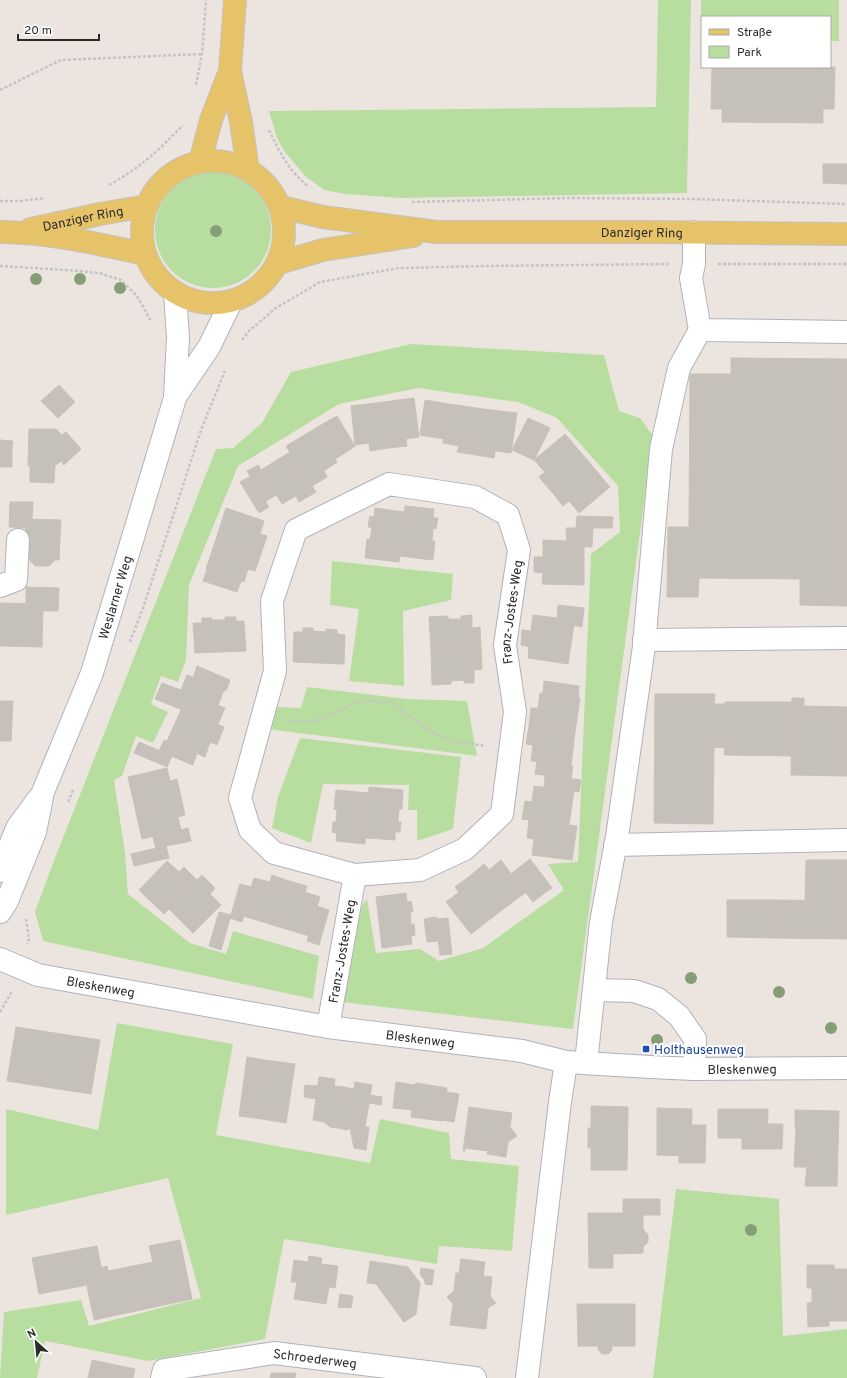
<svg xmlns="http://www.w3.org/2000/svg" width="847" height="1378" font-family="Overpass,sans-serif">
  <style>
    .green { fill: #b8de9f }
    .building { fill: #c5c0ba; stroke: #c7c1b8 }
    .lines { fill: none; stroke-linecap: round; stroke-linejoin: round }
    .minor-casing { stroke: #afb2bb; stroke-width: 24 }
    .major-casing { stroke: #c4c4c4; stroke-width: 24 }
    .path { stroke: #c4c4c4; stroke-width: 2.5; stroke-dasharray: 3 2; stroke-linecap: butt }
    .minor { stroke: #fff; stroke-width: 22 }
    .major { stroke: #e6c269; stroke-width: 22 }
    .tree { fill: #869e76 }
    .transit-dot { fill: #1a4fb4; stroke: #fff; stroke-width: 1.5 }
    .labels { text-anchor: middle; stroke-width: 4; stroke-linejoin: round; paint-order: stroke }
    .street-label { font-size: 13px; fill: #2b2b2b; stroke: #fff }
    .transit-label { font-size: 13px; fill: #164399; stroke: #fff; text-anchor: start }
  </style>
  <rect width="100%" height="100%" fill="#ece5df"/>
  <path class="green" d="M658 0H691L687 193 401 198 345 194 324 190 305 176 284 151 277 138 269 111 656 107Z
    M701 0H839V41H830V17H702V41H701Z
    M155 230a58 58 0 1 1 116 0a58 58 0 1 1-116 0Z
    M411 344 604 355 619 411 640 418 653 436 573 1029 341 1002 358 910 367 899 376 953 420 949 439 961 483 948 564 890 548 864 578 862 591 554 620 532 618 486 557 418 518 402 418 388 339 404 238 466 189 585 186 660 178 682 161 676 151 704 168 712 153 743 136 736 122 776 114 780 125 853 128 894 190 943 226 954 233 931 319 956 313 999 43 941 35 912 50 871 216 449 233 448 262 423 291 372Z
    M332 561 453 574 451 600 403 611 404 686 349 681 359 609 330 605Z
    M307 687 407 699 467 701 477 756 268 729 276 707 301 708Z
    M300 738 461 757 453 829 417 841V810H408L409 785 323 784 311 843 272 828 278 797Z
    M117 1023 233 1044 216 1135 370 1163 380 1119 449 1133 451 1159 519 1166 512 1251 439 1246 437 1264 284 1239 265 1339 148 1361 45 1341 37 1378H0L4 1312 81 1300 89 1326 201 1298 168 1178 6 1215V1109L98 1130Z
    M676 1189 779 1199 783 1336 847 1329V1378H653Z"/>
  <path class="building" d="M712 67H835L834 109H823V123L722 122V109H711Z
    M823 164H847V184L823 183Z
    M731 358 847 359V606L800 605V579L699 578 698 597H667L668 527H689L690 374H731Z
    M59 385 75 402 58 418 41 401Z
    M414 398 419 437 406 439 407 446 388 448 383 402Z
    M425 400 437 402 432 437 420 435Z
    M383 402 388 448 370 451 369 443 355 445 351 406Z
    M437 402 449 404 444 439 432 437Z
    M449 404 483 409 476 455 457 452 459 446 443 443Z
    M483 409 517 413 511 453 495 451 494 458 476 455Z
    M337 416 355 446 345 453 326 422Z
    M528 418 539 423 523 455 512 450Z
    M326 422 345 453 335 459 316 428Z
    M539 423 550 428 534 460 523 455Z
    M316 428 337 462 324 471 327 477 312 486 286 446Z
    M29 429H56L62 435 66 432 81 449 64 465 61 461 55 466 54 483 30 482V466L28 465Z
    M565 434 588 461 551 491 539 477 545 472 534 460Z
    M0 440 13 441 12 450 0 449Z
    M0 449 12 450V467H0Z
    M290 452 316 492 299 502 296 496 282 504 261 470Z
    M588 461 610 487 579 513 569 501 563 506 551 491Z
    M258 465 276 495 266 501 247 471Z
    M251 476 269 507 259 513 240 482Z
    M10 502H33L32 519H26V528L9 527Z
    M405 506 434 509 433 518H438L436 529 433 528 432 541H435L433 560 399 556Z
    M226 508 264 521 260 534 267 536 261 554 216 539Z
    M375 508 404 512 399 562 365 558 367 539 370 540 372 527H368L370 516 374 517Z
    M577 516 613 517 612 528H576Z
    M26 519 61 520 59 560H55L49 566H35L29 559H25Z
    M566 528H593L592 547 567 546Z
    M216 539 261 554 255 571 248 569 244 582 206 569Z
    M543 540 567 541V546H584V585L542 584 543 573 534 572V557H543Z
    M207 570 241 581 237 592 203 581Z
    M26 587 59 588 58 611H43V604H26Z
    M0 603 43 604 42 647 0 646Z
    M558 605 584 608 582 627 557 622Z
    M472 615V628L480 627 481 648 431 651 429 617 448 616V619H461V616Z
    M533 615 557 618V622L574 625 568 664 528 658 529 647 521 645 522 630 531 631Z
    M225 617H236V621H244L246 651 195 653 193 623H202V618H212V620H225Z
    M303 628H313V631L326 632V629L337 630V634L345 635 344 664 293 662 294 632H303Z
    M481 648 482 669 474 670V683H464V680L451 681V684L432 685 431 651Z
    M197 666 230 680 226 691 193 678Z
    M187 675 224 690 218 705 225 708 218 724 155 699 162 683 181 690Z
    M544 681 579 686 578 698 543 693Z
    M540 693 580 698 575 732 529 726 531 708H538Z
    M655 694H715L714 704H725V702H792V756L724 755 725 748 714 747 713 824 654 823Z
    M792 698H804V706L847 707V776L791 775Z
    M0 701H13L11 741H0Z
    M181 710 224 727 217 745 210 742 205 757 167 741Z
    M529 726 575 732 571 766 531 761 533 745 526 744Z
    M164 740 197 753 193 765 159 751Z
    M139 742 172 756 167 767 134 753Z
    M537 761 573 766 571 779 535 774Z
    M167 768 170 781 177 779 181 797 135 808 128 777Z
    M545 775 581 780 579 792 544 787Z
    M534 786 574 791 569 825 522 819 525 801 532 802Z
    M369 787 403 790 402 809H399L398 822H401L400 832H395V840L366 838Z
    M336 790 369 793 365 844 336 841 337 833 332 832 333 822H336L337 810 334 809Z
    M181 797 185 815 178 817 181 830 142 839 135 808Z
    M529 820 577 826 572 860 532 855 534 839 527 838Z
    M188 828 191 841 156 848 153 837Z
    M166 846 169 858 134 866 131 854Z
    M530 859 552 888 542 895 521 866Z
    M501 860 525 893 498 913 470 876 484 864 489 870Z
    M806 860H847V901H805Z
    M167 861 179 872 184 867 197 880 164 914 139 890Z
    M521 866 542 895 533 902 511 874Z
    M202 875 215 888 210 894 221 905 193 933 169 909Z
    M272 875 289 881 276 926 243 916 254 878 270 882Z
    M470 876 498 913 471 934 446 902 459 892 455 887Z
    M289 881 307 886 305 892 320 897 309 936 276 926Z
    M240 884 252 887 242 922 230 918Z
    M406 893 407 902 411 901 413 912H410L411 925 414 924 415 935 411 936 412 944 382 948 376 897Z
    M727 900H776L775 938 727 937Z
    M776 900 847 901V939L775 938Z
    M317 906 329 910 319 945 307 941Z
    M219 912 231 915 221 950 209 946Z
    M436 917 439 941 427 942 424 919Z
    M448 918 452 954 440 955 436 919Z
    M16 1027 100 1040 91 1094 7 1081Z
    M247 1057 271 1061 262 1119 239 1116Z
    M271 1061 295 1064 286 1123 262 1119Z
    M319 1077 335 1079 334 1086 344 1087 338 1128 330 1127 324 1122 313 1120Z
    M355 1082 372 1085 365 1127H369L366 1150 354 1148 350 1128 347 1130 338 1128 344 1087 354 1089Z
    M396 1082 415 1085 416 1083 447 1088 442 1121 411 1117 412 1110 393 1108Z
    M305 1085 318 1086 316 1099 304 1097Z
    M446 1092 459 1094 454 1122 442 1120Z
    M370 1095 382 1097 381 1105 369 1103Z
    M591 1106 628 1107 627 1170H591V1148H588V1128H591Z
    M469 1107 512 1113 510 1127 517 1136 508 1142 506 1157 487 1154 488 1151 465 1148V1151H463Z
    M657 1108 692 1109 691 1156 657 1155Z
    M718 1109H768L767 1149H742V1138H718Z
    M795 1110 839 1111 837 1186H805L807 1167H794L796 1127H795Z
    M768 1124H783L782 1149H767Z
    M691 1125H706L705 1163H679V1155L691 1156Z
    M623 1199H660V1215H643V1213H623Z
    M588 1213H643V1229L648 1235V1242L643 1247V1253L613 1254V1268H589Z
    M180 1240 192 1299 94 1320 87 1286 104 1282 101 1268 107 1266 108 1271 153 1262 149 1246Z
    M97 1246 104 1282 39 1294 32 1258Z
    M309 1256 322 1258 321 1264 338 1266 335 1288 329 1287 326 1304 294 1299 297 1282H291L294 1260 308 1262Z
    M461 1259 485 1262 483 1277 459 1273Z
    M370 1261 408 1267 420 1283 416 1314 404 1322 376 1284 367 1283Z
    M807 1265H834V1269H847V1321H829V1326L808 1327 807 1303H812V1288H807Z
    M421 1268 434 1270 432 1285 425 1284V1281L420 1274Z
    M456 1273 492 1277 490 1296 496 1303 488 1308 486 1329 450 1325 453 1304 447 1297 454 1291Z
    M340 1294 353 1296 351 1308 338 1307Z
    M577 1304H635V1346H612V1350L608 1354H602L598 1349V1346H578Z
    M92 1360 135 1369 133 1378H88Z
    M271 1373H296L295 1378H270Z"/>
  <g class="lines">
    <defs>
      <g id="minor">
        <path d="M694 232V264L691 278 700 330 847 332"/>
        <path d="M175 397 209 347 231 302"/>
        <path d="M0 586 16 580 18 540"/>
        <path d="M644 640 847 638"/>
        <path d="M615 845 847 840"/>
        <path d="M0 871 17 828 39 798"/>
        <path id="s1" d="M0 912 7 901 35 832 43 792 92 673 175 398 178 337 175 294"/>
        <path id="s2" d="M0 959 38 975 328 1027 522 1051 566 1062 650 1067 694 1069 847 1068"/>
        <path d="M595 990 634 991 658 999 679 1016 695 1039 694 1069"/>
        <path id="s3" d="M328 1027 355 875 420 870 465 849 502 814 515 712 505 645 519 550 508 515 475 497 389 484 296 530 272 601 275 671 240 798 250 830 274 853 355 875"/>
        <path d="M586 1063 601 922 617 837 644 646 661 449 679 368 700 330"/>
        <path id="s4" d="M162 1378 164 1370 274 1353 475 1378"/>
        <path d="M527 1378 560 1102 566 1062"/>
      </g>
      <g id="major">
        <path d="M235 0 230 71 241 122 248 170"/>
        <circle cx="213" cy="232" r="71"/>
        <path d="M200 162 211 120 230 71"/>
        <path id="s5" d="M281 207 323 217 437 232H647L847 234"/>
        <path id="s6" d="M31 229 100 214 147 206"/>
        <path d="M0 232C47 232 99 244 145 254"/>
        <path d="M279 263 323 250 413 236"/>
      </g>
    </defs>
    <use href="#minor" class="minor-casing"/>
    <use href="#major" class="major-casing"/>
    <path class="path" d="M196 85 202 54 206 0
      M0 90 61 60 202 54
      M269 130C280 153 288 170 309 187
      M109 185C140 168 159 150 183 125
      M0 201H21L45 198
      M412 202 569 198 691 199 847 204
      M718 264H847
      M0 266 66 270 99 273 121 280 137 296 151 321
      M242 340 249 331 276 308 320 282 399 268 486 266 669 264
      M130 642 143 608 201 430 225 371
      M287 721H315L364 700 393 703 423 727 452 741 486 746
      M68 802 73 790
      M26 919 29 939 27 944
      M0 1012 10 995 12 990"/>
    <use href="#minor" class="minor"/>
    <use href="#major" class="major"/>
  </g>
  <g class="tree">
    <circle cx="216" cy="231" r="6"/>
    <circle cx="36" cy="279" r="6"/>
    <circle cx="80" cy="279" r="6"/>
    <circle cx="120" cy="288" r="6"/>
    <circle cx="691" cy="978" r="6"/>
    <circle cx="779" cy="992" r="6"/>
    <circle cx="831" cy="1028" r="6"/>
    <circle cx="657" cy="1040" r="6"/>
    <circle cx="751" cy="1230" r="6"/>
  </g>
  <rect class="transit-dot" x="642" y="1045" width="8" height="8" rx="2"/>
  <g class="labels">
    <g class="street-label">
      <text dy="5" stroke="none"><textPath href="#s6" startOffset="53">Danziger Ring</textPath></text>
      <text dy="5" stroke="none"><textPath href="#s5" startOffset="363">Danziger Ring</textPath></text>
      <text dy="5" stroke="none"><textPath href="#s1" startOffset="336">Weslarner Weg</textPath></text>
      <text dy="5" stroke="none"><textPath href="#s3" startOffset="524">Franz-Jostes-Weg</textPath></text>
      <text dy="5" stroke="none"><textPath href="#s3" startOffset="77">Franz-Jostes-Weg</textPath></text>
      <text dy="5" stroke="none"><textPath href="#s2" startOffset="105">Bleskenweg</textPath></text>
      <text dy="5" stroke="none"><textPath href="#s2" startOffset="429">Bleskenweg</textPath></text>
      <text dy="5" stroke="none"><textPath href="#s2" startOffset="753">Bleskenweg</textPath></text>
      <text dy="5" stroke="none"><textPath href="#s4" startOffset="161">Schroederweg</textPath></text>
    </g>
    <g class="transit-label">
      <text x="654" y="1054">Holthausenweg</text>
    </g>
  </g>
  <rect x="701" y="16" width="130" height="52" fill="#ffffff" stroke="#aaaaaa"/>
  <rect x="709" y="29" width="20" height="6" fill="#e6c269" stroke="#aaaaaa"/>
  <text x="737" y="36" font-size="12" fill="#2b2b2b">Straße</text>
  <rect x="709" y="46" width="20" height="12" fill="#b8de9f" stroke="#aaaaaa"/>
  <text x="737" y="56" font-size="12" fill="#2b2b2b">Park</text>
  <g transform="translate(36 1342) rotate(333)" stroke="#ffffff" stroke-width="3" paint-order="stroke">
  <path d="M0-3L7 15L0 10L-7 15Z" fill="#2b2b2b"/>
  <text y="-6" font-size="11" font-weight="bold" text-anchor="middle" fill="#2b2b2b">N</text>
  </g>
  <path d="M18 34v6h81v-6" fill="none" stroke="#2b2b2b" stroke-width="2"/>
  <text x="24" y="34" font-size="12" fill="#2b2b2b" stroke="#ffffff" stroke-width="3" paint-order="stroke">20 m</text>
</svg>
